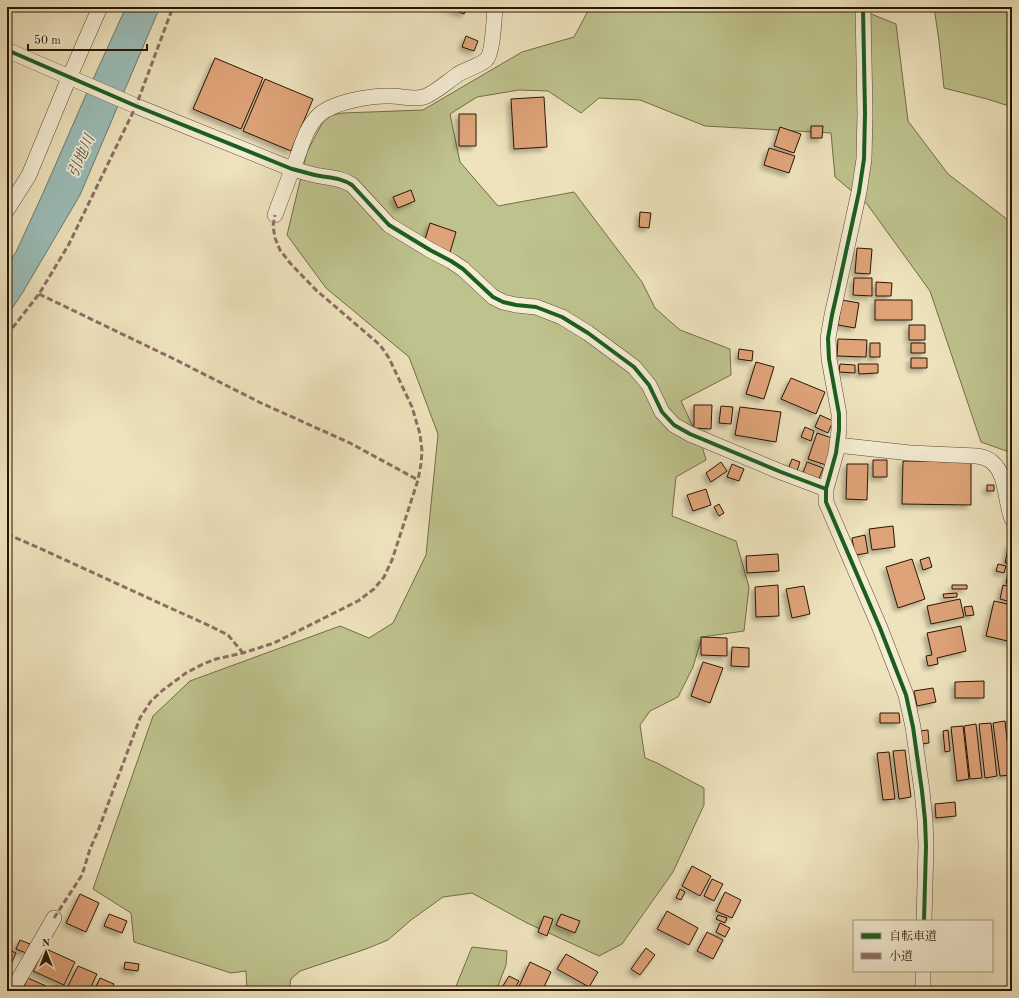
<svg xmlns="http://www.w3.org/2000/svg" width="1019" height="998" font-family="'Old Standard TT','Noto Serif JP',serif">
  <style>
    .green { fill: #bec28d; stroke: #746c46 }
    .water { fill: #9bbdb9; stroke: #6e7a6f }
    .building { fill: #dfa379; stroke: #2a1500; filter: url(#shadow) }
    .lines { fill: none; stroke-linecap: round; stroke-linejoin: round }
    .minor-casing { stroke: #5b482f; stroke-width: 16 }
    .minor { stroke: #f4edd4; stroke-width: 15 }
    .quiet { stroke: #8d6e63; stroke-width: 3; stroke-dasharray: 6 3; stroke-linecap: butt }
    .cycleway-casing { stroke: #f4edd4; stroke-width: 6 }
    .cycleway { stroke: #1b5e20; stroke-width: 4 }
    .labels { text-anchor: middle; stroke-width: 3.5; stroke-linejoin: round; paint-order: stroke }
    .water-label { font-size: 15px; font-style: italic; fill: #525041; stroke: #f4edd4 }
  </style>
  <defs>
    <filter id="shadow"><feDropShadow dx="-3.5" dy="3.5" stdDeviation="2" flood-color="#0004"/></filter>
  </defs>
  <rect width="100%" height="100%" fill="#eee3bd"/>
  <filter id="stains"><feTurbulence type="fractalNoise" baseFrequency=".005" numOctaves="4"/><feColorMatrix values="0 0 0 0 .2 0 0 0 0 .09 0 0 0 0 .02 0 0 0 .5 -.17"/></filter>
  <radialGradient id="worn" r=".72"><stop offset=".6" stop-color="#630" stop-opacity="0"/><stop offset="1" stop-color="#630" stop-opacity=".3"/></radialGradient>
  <path class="green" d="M590 7H854L896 24 908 121 948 174 1012 223V453L981 442 930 291 867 204 835 177 831 133 705 126 640 100 599 98 581 113 548 91 519 90 477 97 450 114 460 162 498 206 574 192 642 282 655 308 680 330 730 349 731 375 681 401 702 446 706 460 676 477 672 516 736 541 749 587 744 631 702 637 693 667 678 697 650 711 640 725 645 758 657 763 704 788V805L673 872 622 944 599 956 527 923 472 893 443 897 411 920 388 940 366 949 300 971 291 979 289 991H247L246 971 231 973 134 942 131 913 93 889 153 716 190 681 340 626 369 638 393 623 426 555 438 434 409 357 326 288 287 235 307 152 326 116 343 113 423 110 522 52 574 37Z
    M934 7H1012V107L987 99 944 88 939 41Z
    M472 947 507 951 506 965 496 991H454Z"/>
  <path class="water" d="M126 7H160L80 195 23 292 7 316V266L16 252 44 191 85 97Z"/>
  <path class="building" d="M446 7H467L464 14Z
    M466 36 478 41 474 51 462 47Z
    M215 58 263 78 241 129 193 109Z
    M265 79 313 99 291 151 243 131Z
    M544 97 547 147 514 149 511 99Z
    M459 114H476V146H459Z
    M811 126H823L822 138H811Z
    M780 127 801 134 794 153 774 146Z
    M769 148 795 156 789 173 764 165Z
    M411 190 415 201 398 208 393 197Z
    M640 212 651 213 649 228 639 227Z
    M430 223 456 232 450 252 424 243Z
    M857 248 872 249 870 274 855 273Z
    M854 278H872V296L853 295Z
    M876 282 892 283 891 296H876Z
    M842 300 859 303 855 328 838 325Z
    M875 300H912V320H875Z
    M909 325H925V340H909Z
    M838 339 867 340 866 357 837 356Z
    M870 343H880V357H870Z
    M911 343H925V353H911Z
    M739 349 753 351 752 361 738 359Z
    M911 358H927V368H911Z
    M756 362 774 367 764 399 746 394Z
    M840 364 855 365V373L839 372Z
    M858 364H878V373L859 374Z
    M791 378 825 392 816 414 781 399Z
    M694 405H712L711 429 694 428Z
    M721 406 733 407 731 424 719 423Z
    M740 407 781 412 776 442 735 435Z
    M820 415 833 421 828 433 815 427Z
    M805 427 814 431 811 441 801 437Z
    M817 433 835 439 826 465 808 459Z
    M792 459 800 462 797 471 789 467Z
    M873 460H887V477H873Z
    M903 461 971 462V505L902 504Z
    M721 462 727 471 711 482 706 473Z
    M807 462 823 468 819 479 803 473Z
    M732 464 744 469 739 481 727 477Z
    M847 464H868L867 500 846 499Z
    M987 485H994V491H987Z
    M706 489 711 505 693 511 687 495Z
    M719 504 724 513 719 516 714 507Z
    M893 526 895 547 872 550 869 529Z
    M865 535 868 553 855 555 852 538Z
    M1009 544H1012V564L1005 563Z
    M778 554 779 571 747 573 746 556Z
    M929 557 932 567 923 570 920 560Z
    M912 559 925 599 898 608 886 567Z
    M998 564 1006 566 1004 573 996 571Z
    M1010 566H1012V584L1006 583Z
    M778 585 779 616 756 617 755 587Z
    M952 585H967V589H952Z
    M1003 585 1012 587 1011 602 1000 599Z
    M804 586 810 614 792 618 786 589Z
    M957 593V597L944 598 943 594Z
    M960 599 964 617 931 624 927 606Z
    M994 601 1012 605V642L986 636Z
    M972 606 974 615 966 616 964 607Z
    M961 626 966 651 937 658 938 664 928 666 926 656 932 655 927 633Z
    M701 637 727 638V656L701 655Z
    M732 647 749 648V667L731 666Z
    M703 662 723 668 710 703 691 696Z
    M984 681V698H955V682Z
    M933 688 936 702 917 706 914 691Z
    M880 713H899L900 723H880Z
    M1005 721 1011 775 1000 776 993 723Z
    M1007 721H1012V758Z
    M991 723 997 776 985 778 979 724Z
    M976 724 982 778 970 779 964 726Z
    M963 726 969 779 957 781 951 727Z
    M928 730 929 743 921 744 920 731Z
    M948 730 950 751 945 752 943 731Z
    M905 750 911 797 899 799 893 751Z
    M889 752 895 799 883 800 877 753Z
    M955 802 956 816 936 818 935 804Z
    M692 866 711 876 700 896 682 886Z
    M712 879 723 884 714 901 704 896Z
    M680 889 685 892 681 900 676 898Z
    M725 892 741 900 732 918 716 911Z
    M80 894 99 903 86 932 66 923Z
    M667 911 698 928 689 945 657 929Z
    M109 914 127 921 122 933 104 926Z
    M561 914 580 921 575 933 556 925Z
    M718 915 727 918 725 923 716 919Z
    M544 916 553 919 547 936 538 932Z
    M720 923 730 928 725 937 716 932Z
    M707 932 723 940 713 959 697 951Z
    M20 940 30 944 26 953 16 949Z
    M44 948 75 962 64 985 33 971Z
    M646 948 655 955 640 975 631 969Z
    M7 949 16 953 10 966 7 965Z
    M566 954 598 972 589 987 557 969Z
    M125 962 139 964 138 971 124 969Z
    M530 962 551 972 542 991H517Z
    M78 966 97 974 89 991H78L68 986Z
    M9 973 15 976 7 990V977Z
    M509 976 519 981 513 991H500Z
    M28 978 46 986 43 991H22Z
    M100 978 114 984 110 991H101L95 989Z
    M49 987 58 991H47Z"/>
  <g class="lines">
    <defs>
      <path id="minor" d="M863 7 865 113 864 159 859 192 837 293 832 315 828 338 829 359 839 414V430L836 453 826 489V502L880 628 906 695 913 727 922 791 925 820 926 846 924 921
        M7 50 136 106 292 169C300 171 307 173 315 175 328 178 340 177 352 185L389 225 430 250 451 261 463 269 493 297 503 302 516 305 536 307 562 317 588 333 634 367 649 385 662 412 674 425 690 434 781 472 826 489
        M7 210 29 175 69 78 100 7
        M275 215C282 196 289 177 297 158 302 144 307 126 319 115 333 102 372 95 391 96 401 96 413 100 424 97 435 93 447 82 457 75 466 69 477 67 486 60 493 54 494 18 495 7
        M837 445 910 453 977 456C983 457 988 458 992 462 1007 474 1005 502 1012 519
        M923 971V991
        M12 991 54 918"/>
    </defs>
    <use href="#minor" class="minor-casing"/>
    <use href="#minor" class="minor"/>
    <path class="quiet" d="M39 294 174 359 261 403 350 443 418 480
      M7 335 39 294 69 244 136 106 173 7
      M7 534 39 548 212 627 228 635 243 653
      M54 918 82 875 90 849 98 831 140 718 151 701 163 690 186 673 203 664 216 659 243 653 274 643 358 601 374 589 384 577 392 560 418 480 421 464 422 451 420 434 412 407 389 358 380 345 316 290 290 263 280 250 275 238 273 226 275 215"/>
    <defs>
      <path id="cycleway" d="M863 7 865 113 864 159 859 192 837 293 832 315 828 338 829 359 839 414V430L836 453 826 489V502L880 628 906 695 913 727 922 791 925 820 926 846 924 921
        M7 50 136 106 292 169C300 171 307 173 315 175 328 178 340 177 352 185L389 225 430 250 451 261 463 269 493 297 503 302 516 305 536 307 562 317 588 333 634 367 649 385 662 412 674 425 690 434 781 472 826 489"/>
    </defs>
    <use href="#cycleway" class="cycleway-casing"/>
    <use href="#cycleway" class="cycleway"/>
  </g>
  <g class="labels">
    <g class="water-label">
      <text transform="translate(81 156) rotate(-66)" y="5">引地川</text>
    </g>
  </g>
  <rect width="1019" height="998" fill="none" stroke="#eee3bd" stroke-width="24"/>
  <rect x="8" y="8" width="1003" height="982" fill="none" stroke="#2a1500" stroke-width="2"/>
  <rect x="12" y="12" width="995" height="974" fill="none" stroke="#2a1500"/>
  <rect x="853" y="920" width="140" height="52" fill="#f4edd4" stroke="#a3977f"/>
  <rect x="861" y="933" width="20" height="6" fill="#1b5e20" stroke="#a3977f"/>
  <text x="889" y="940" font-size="12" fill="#2a1500">自転車道</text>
  <rect x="861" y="953" width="20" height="6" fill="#8d6e63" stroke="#a3977f"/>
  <text x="889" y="960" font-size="12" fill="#2a1500">小道</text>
  <g transform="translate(46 952)" stroke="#f4edd4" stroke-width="3" paint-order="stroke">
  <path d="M0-3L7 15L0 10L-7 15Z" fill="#2a1500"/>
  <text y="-6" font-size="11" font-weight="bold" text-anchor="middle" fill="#2a1500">N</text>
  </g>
  <path d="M28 44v6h119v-6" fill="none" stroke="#2a1500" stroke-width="2"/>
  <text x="34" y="44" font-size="12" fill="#2a1500" stroke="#f4edd4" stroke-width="3" paint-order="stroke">50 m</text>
  <rect width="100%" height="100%" filter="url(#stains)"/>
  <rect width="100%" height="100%" fill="url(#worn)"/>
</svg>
